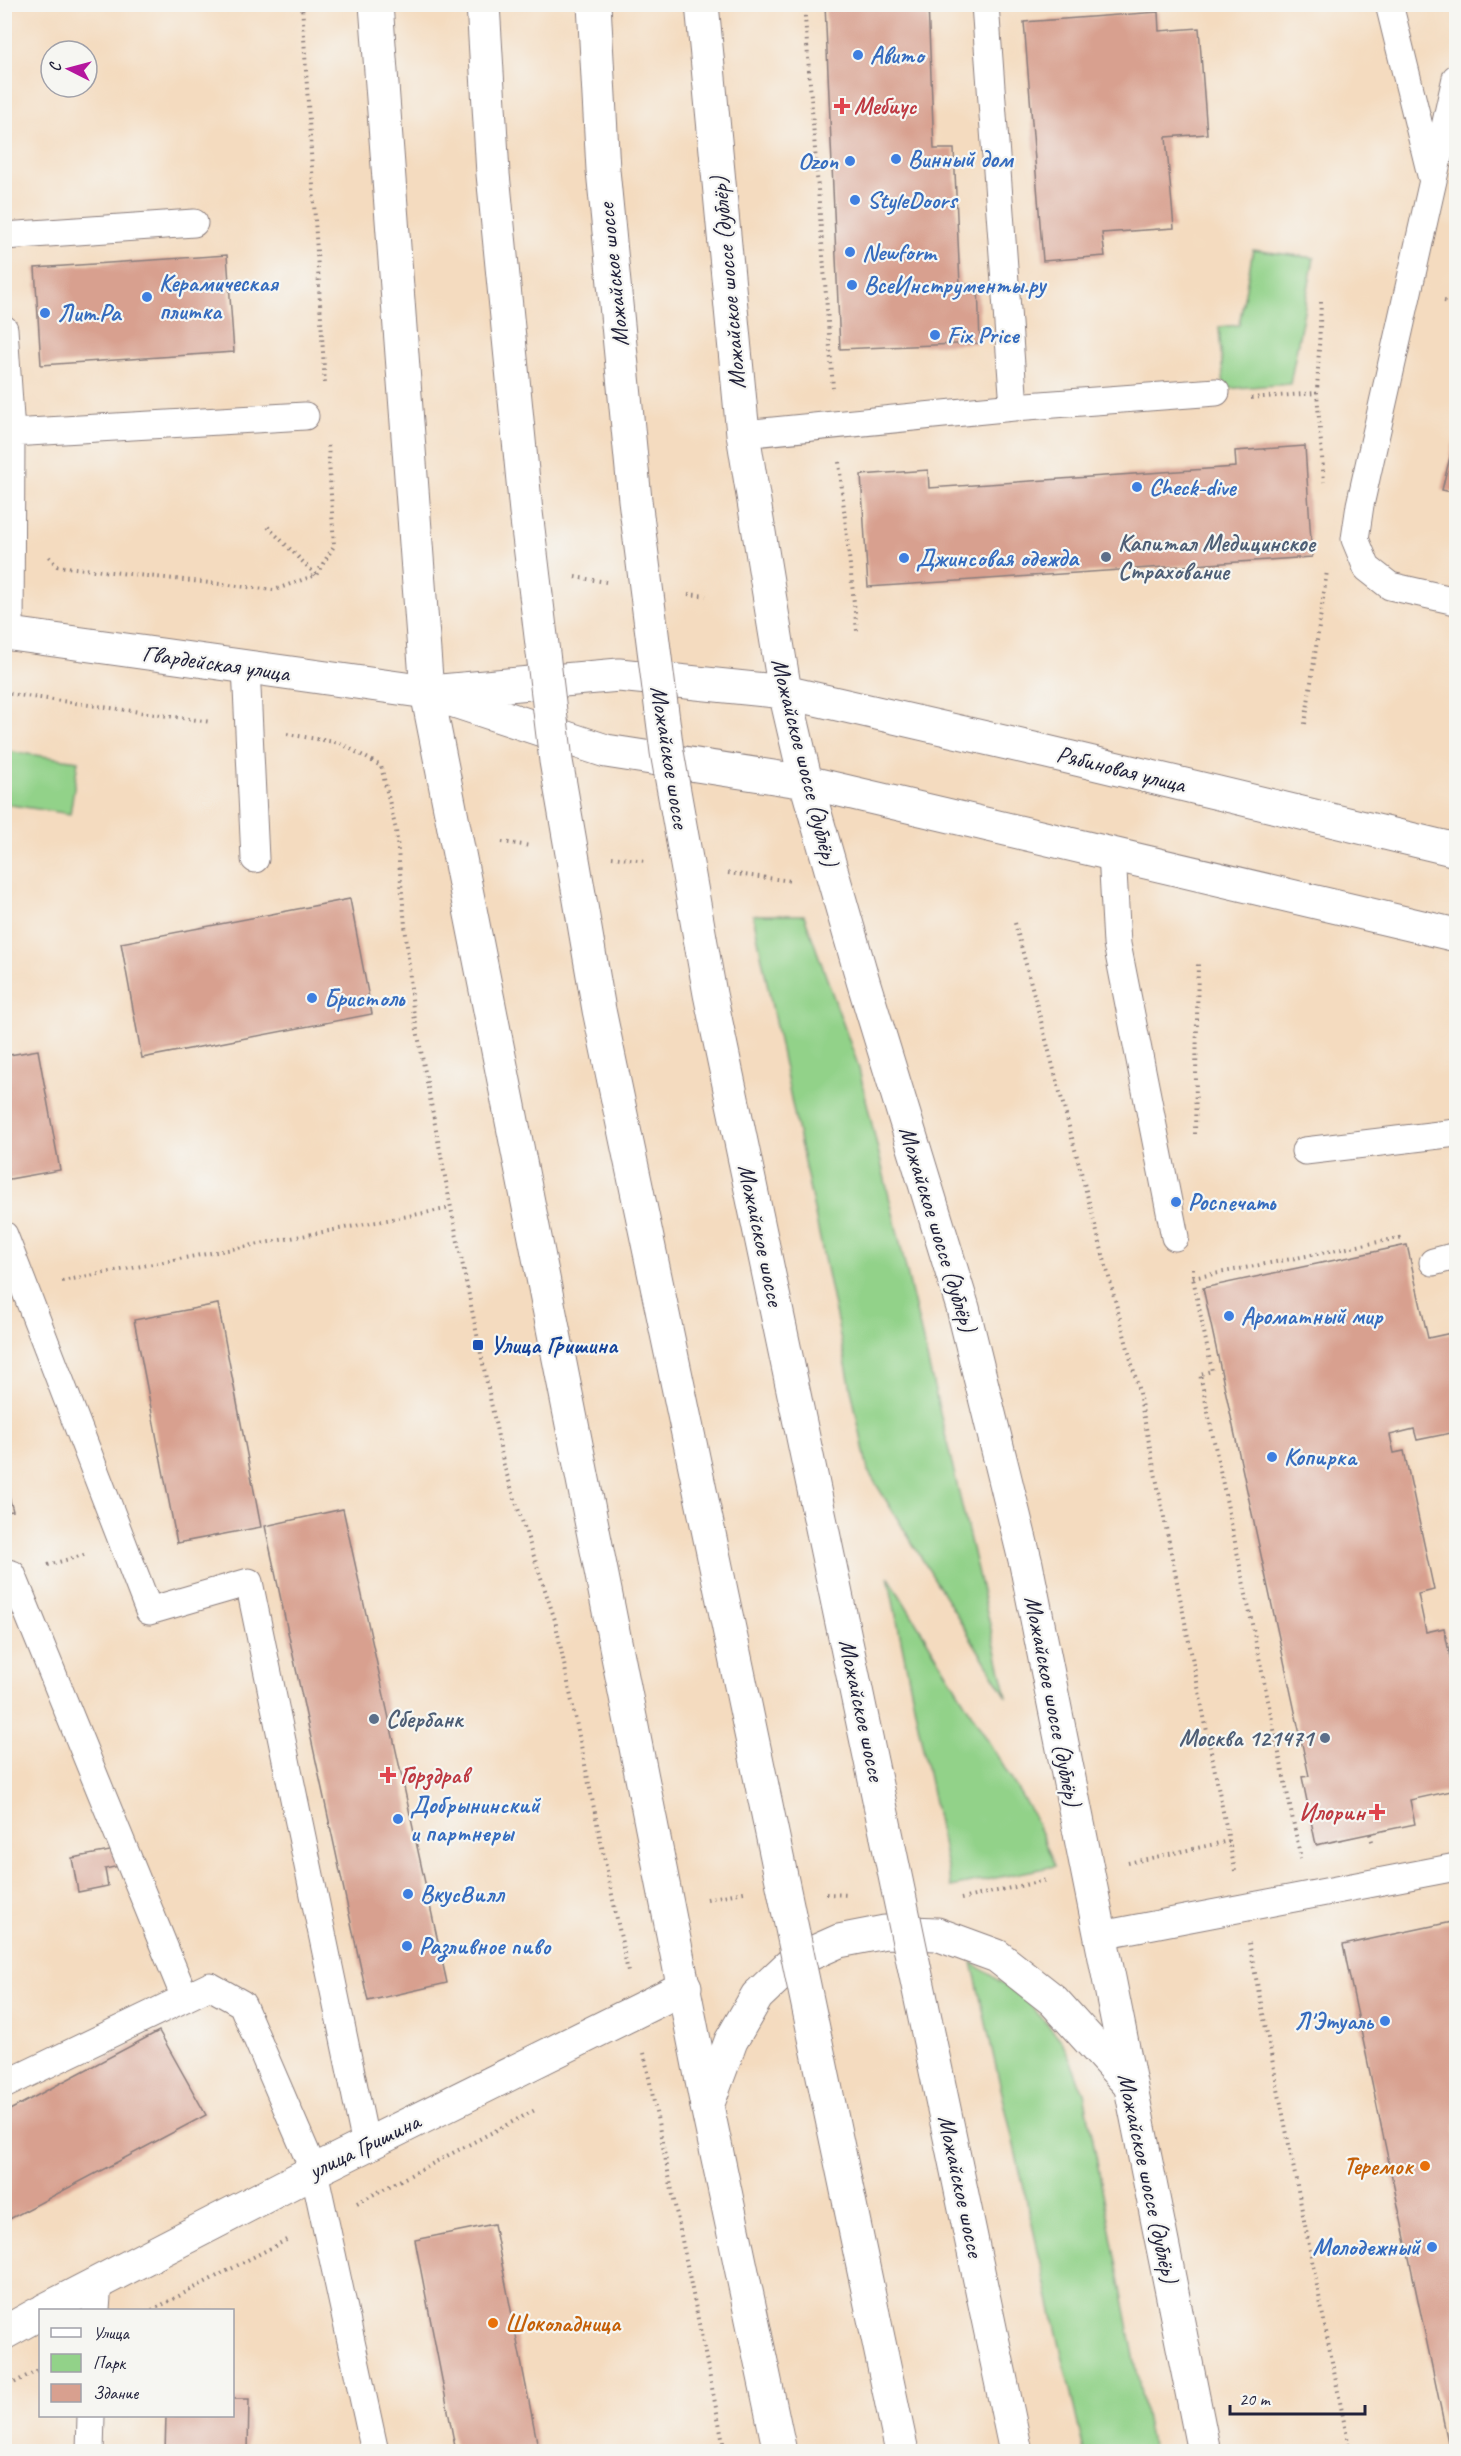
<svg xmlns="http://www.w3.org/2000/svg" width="1461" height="2456" font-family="Caveat,sans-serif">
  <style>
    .green { fill: #92d289; stroke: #5a7a62; stroke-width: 1.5 }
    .building { fill: #d8a08f }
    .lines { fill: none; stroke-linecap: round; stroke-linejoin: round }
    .service-casing { stroke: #8b7e7d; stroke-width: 29 }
    .minor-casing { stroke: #8b7e7d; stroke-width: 35 }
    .tertiary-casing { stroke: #8b7e7d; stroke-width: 35 }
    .secondary-casing { stroke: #8b7e7d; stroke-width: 35 }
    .path { stroke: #8b7e7d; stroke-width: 4; stroke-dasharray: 1.5 4.5; stroke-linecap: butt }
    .service { stroke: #fff; stroke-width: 27 }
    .minor { stroke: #fff; stroke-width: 33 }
    .tertiary { stroke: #fff; stroke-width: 33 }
    .secondary { stroke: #fff; stroke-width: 33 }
    .primary-bridge-casing { stroke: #8b7e7d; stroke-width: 35; stroke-linecap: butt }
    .primary-bridge { stroke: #fff; stroke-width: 33 }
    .shop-dot { fill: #3f7fe0; stroke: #f6f6f2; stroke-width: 2 }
    .health-dot { fill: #e0444e; stroke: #f6f6f2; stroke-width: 2 }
    .service-dot { fill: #5c6f8a; stroke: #f6f6f2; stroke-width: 2 }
    .transit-dot { fill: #1a4fb4; stroke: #f6f6f2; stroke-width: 2 }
    .food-dot { fill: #e8710a; stroke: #f6f6f2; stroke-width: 2 }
    .labels { text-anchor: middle; stroke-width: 4.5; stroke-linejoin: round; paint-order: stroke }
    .shop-label { font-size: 24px; font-weight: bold; fill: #366cbe; stroke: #f6f6f2; text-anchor: start }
    .health-label { font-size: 24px; font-weight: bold; fill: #be3a42; stroke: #f6f6f2; text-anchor: start }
    .street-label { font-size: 24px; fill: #22223b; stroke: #f6f6f2 }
    .service-label { font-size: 24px; font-weight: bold; fill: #4e5e75; stroke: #f6f6f2; text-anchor: start }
    .transit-label { font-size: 24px; font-weight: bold; fill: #164399; stroke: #f6f6f2; text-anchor: start }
    .food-label { font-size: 24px; font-weight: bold; fill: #c56008; stroke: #f6f6f2; text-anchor: end }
  </style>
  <rect width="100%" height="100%" fill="#f6f6f2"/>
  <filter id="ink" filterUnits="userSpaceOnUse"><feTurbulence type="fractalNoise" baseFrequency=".0167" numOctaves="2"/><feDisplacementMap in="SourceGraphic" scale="12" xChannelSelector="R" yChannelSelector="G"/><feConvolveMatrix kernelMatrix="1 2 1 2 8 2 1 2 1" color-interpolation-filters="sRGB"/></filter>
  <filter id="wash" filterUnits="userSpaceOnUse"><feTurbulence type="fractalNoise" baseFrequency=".008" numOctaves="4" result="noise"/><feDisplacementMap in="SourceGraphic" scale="24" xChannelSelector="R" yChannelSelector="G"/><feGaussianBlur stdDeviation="1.35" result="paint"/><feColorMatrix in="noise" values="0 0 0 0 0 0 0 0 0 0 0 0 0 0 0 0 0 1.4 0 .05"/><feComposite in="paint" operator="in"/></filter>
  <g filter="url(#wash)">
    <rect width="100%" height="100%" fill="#f4dbbf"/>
    <path class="green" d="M1253 250 1314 258 1290 384 1224 389 1219 327 1239 325Z
      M5 751 78 761 70 814 5 804Z
      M753 915H804L858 1065 1007 1697 868 1471Z
      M888 1576 1033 1815 1055 1866 951 1887Z
      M972 1962 1026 2000 1062 2041 1084 2093 1152 2451H1084Z"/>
    <g id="blocks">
      <path class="building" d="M825 4H928L934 149H954L960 285 978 284 980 343 840 349Z
        M1158 12 1159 31 1199 28 1207 134 1166 137 1174 228 1102 233 1105 256 1043 261 1024 22Z
        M227 255 234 352 41 365 35 268Z
        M1456 432V493L1442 490Z
        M1305 446 1312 557 868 587 861 475 928 470 929 488 1236 467 1235 451Z
        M350 899 372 1014 142 1058 121 943Z
        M38 1050 60 1170 4 1180V1056Z
        M1407 1245 1428 1338 1456 1332V1432L1417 1440 1414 1429 1390 1435 1394 1453 1404 1451 1434 1590 1418 1594 1426 1632 1444 1628 1456 1686V1790L1410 1800 1415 1824 1316 1845 1302 1777 1309 1776 1203 1288Z
        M218 1304 261 1527 177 1543 134 1320Z
        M4 1478 13 1511 4 1512Z
        M343 1509 447 1983 368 2001 265 1526Z
        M115 1850 119 1866 105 1869 108 1886 78 1892 72 1858Z
        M1456 1921V2452H1450L1343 1945Z
        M159 2031 206 2115 4 2222V2113Z
        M494 2224 539 2452H456L415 2240Z
        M232 2399H249L248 2452H165L166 2416H232Z"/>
    </g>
  </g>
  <g filter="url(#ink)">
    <use href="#blocks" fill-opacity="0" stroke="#8b7e7d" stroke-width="1.5"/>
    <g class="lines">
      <defs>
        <path id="service" d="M985 4 1014 407
          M1389 4 1431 175
          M1456 78 1360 505 1355 539 1367 568 1390 586 1456 601
          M4 236 194 223
          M4 329 11 433 10 634
          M11 433 305 416
          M743 434 1014 407 1216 392
          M246 667 255 859
          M1112 853 1117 944 1175 1237
          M1305 1151 1456 1133
          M4 1235 149 1611 249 1582 366 2145
          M1433 1262 1456 1256
          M4 1572 12 1574 185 1998
          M1101 1935 1456 1867
          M4 2085 210 1986 242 2004 314 2171 375 2452
          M96 2310 98 2282
          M90 2452 91 2416"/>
        <path id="minor" d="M707 2106 731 2041 757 1996 794 1961 839 1941 885 1932 937 1934 997 1956 1053 2000 1128 2083
          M45 2310 314 2171 685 1987
          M4 2333 40 2313"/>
        <path id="tertiary" d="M4 633 427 692"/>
        <path id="secondary" d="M376 4 427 692 707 2106 780 2452
          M702 4 743 434 785 692 806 782 863 981 963 1308 1026 1564 1204 2452
          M441 691 619 675 785 692 1047 752 1456 850
          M427 692 606 751 806 782 1456 935"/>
      </defs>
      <use href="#service" class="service-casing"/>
      <use href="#minor" class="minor-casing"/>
      <use href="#tertiary" class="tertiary-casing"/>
      <use href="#secondary" class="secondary-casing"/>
      <path class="path" d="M302 4 325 385
        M804 4 833 388
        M1444 301 1456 303
        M1321 302 1317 393 1324 482
        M1251 398 1317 393
        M839 462 857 631
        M268 527 316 575
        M49 557 57 566 274 590 316 575 334 546 328 444
        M575 577 606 582
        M688 594 706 596
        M4 693 211 722
        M1305 724 1327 571
        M287 734 340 743 381 766 396 830 413 1009 451 1208 504 1466 555 1620 628 1972
        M502 842 531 846
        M612 857 646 861
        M728 873 792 881
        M1015 923 1137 1383 1235 1871
        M1195 1134 1198 962
        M1193 1268V1278L1212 1371 1200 1374 1301 1859
        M1193 1278 1404 1237
        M62 1281 451 1208
        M48 1565 87 1554
        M1370 1834 1373 1844
        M1128 1863 1229 1841
        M826 1894 849 1895
        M707 1899 744 1892
        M961 1899 1047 1880
        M1249 1943 1350 2452
        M644 2053 725 2452
        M357 2203 537 2109
        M152 2310 290 2238
        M4 2388 40 2369"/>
      <use href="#service" class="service"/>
      <use href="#minor" class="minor"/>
      <use href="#tertiary" class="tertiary"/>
      <use href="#secondary" class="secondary"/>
      <defs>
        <path id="primary-bridge" d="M483 4 493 174 526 512 556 761 599 1010 902 2452
          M594 4 603 170 635 500 667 752 710 994 1016 2452"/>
      </defs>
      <use href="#primary-bridge" class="primary-bridge-casing"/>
      <use href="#primary-bridge" class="primary-bridge"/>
    </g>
  </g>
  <g class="shop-dot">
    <circle cx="858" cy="55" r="6"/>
    <circle cx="896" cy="159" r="6"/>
    <circle cx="850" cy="161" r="6"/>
    <circle cx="855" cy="200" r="6"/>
    <circle cx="850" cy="252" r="6"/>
    <circle cx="852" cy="285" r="6"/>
    <circle cx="147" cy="297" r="6"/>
    <circle cx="45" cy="313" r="6"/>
    <circle cx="935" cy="335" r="6"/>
    <circle cx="1137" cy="487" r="6"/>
    <circle cx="904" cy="558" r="6"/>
    <circle cx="312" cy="998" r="6"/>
    <circle cx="1176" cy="1202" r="6"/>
    <circle cx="1229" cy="1316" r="6"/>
    <circle cx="1272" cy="1457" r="6"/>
    <circle cx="398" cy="1819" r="6"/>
    <circle cx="408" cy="1894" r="6"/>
    <circle cx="407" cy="1946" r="6"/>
    <circle cx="1385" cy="2021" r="6"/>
    <circle cx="1432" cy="2247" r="6"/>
  </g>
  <g class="health-dot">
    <path d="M839 97h6v6h6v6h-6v6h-6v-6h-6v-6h6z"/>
    <path d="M385 1766h6v6h6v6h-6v6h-6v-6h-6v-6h6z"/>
    <path d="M1374 1803h6v6h6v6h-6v6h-6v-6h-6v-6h6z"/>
  </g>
  <g class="service-dot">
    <circle cx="1106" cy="557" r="6"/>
    <circle cx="374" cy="1719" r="6"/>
    <circle cx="1325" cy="1738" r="6"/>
  </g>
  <rect class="transit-dot" x="472" y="1339" width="12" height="12" rx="3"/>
  <g class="food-dot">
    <circle cx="1425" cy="2166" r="6"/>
    <circle cx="493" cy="2323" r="6"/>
  </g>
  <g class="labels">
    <g class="shop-label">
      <text x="870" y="63">Авито</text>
      <text x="908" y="167">Винный дом</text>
      <text x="838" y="169" text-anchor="end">Ozon</text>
      <text x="867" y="208">StyleDoors</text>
      <text x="862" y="260">Newform</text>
      <text x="159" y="291">Керамическая<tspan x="159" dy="28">плитка</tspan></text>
      <text x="864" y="293">ВсеИнструменты.ру</text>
      <text x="57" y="321">Лит.Ра</text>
      <text x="947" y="343">Fix Price</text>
      <text x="1149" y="495">Check-dive</text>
      <text x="916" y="566">Джинсовая одежда</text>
      <text x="324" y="1006">Бристоль</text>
      <text x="1188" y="1210">Роспечать</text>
      <text x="1241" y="1324">Ароматный мир</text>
      <text x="1284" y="1465">Копирка</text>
      <text x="410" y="1813">Добрынинский<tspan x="410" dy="28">и партнеры</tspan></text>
      <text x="420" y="1902">ВкусВилл</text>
      <text x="419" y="1954">Разливное пиво</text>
      <text x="1373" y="2029" text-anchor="end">Л'Этуаль</text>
      <text x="1420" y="2255" text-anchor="end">Молодежный</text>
    </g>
    <g class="health-label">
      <text x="854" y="114">Мебиус</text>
      <text x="400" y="1783">Горздрав</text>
      <text x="1365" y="1820" text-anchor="end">Илорин</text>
    </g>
    <g class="street-label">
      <text transform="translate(613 275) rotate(-96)" y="8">Можайское шоссе</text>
      <text transform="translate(728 283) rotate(-95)" y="8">Можайское шоссе (дублёр)</text>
      <text transform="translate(216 663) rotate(8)" y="8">Гвардейская улица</text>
      <text transform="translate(670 757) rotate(81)" y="8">Можайское шоссе</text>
      <text transform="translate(805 762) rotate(76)" y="8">Можайское шоссе (дублёр)</text>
      <text transform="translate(1121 769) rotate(14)" y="8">Рябиновая улица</text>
      <text transform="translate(938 1229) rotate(73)" y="8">Можайское шоссе (дублёр)</text>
      <text transform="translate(761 1235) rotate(78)" y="8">Можайское шоссе</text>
      <text transform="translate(1053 1701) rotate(79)" y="8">Можайское шоссе (дублёр)</text>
      <text transform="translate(862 1710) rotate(78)" y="8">Можайское шоссе</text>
      <text transform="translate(364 2146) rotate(-26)" y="8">улица Гришина</text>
      <text transform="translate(1148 2178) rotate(78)" y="8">Можайское шоссе (дублёр)</text>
      <text transform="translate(961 2186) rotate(78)" y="8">Можайское шоссе</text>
    </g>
    <g class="service-label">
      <text x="1118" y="551">Капитал Медицинское<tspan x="1118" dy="28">Страхование</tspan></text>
      <text x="386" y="1727">Сбербанк</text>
      <text x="1313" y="1746" text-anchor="end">Москва 121471</text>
    </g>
    <g class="transit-label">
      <text x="490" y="1353">Улица Гришина</text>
    </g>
    <g class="food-label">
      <text x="1413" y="2174">Теремок</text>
      <text x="505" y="2331" text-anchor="start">Шоколадница</text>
    </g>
  </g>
  <rect width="1461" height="2456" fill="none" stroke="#f6f6f2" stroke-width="24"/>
  <rect x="39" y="2309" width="195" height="108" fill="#f6f6f2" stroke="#a1a1a9" stroke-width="1.5"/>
  <rect x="51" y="2328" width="30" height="9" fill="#ffffff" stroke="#a1a1a9" stroke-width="1.5"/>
  <text x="93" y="2339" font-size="18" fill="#22223b">Улица</text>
  <rect x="51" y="2354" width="30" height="18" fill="#92d289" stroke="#a1a1a9" stroke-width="1.5"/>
  <text x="93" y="2369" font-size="18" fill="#22223b">Парк</text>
  <rect x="51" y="2384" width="30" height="18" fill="#d8a08f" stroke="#a1a1a9" stroke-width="1.5"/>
  <text x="93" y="2399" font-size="18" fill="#22223b">Здание</text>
  <g transform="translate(69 69) rotate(276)"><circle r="28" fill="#f6f6f2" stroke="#a1a1a9" stroke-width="1.5"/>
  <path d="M0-4.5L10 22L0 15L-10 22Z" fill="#b5179e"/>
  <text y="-9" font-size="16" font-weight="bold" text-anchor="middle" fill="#22223b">С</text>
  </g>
  <path d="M1230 2405v9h135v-9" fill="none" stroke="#22223b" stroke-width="3"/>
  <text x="1239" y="2405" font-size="18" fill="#22223b" stroke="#f6f6f2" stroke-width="4.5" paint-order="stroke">20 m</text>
</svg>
